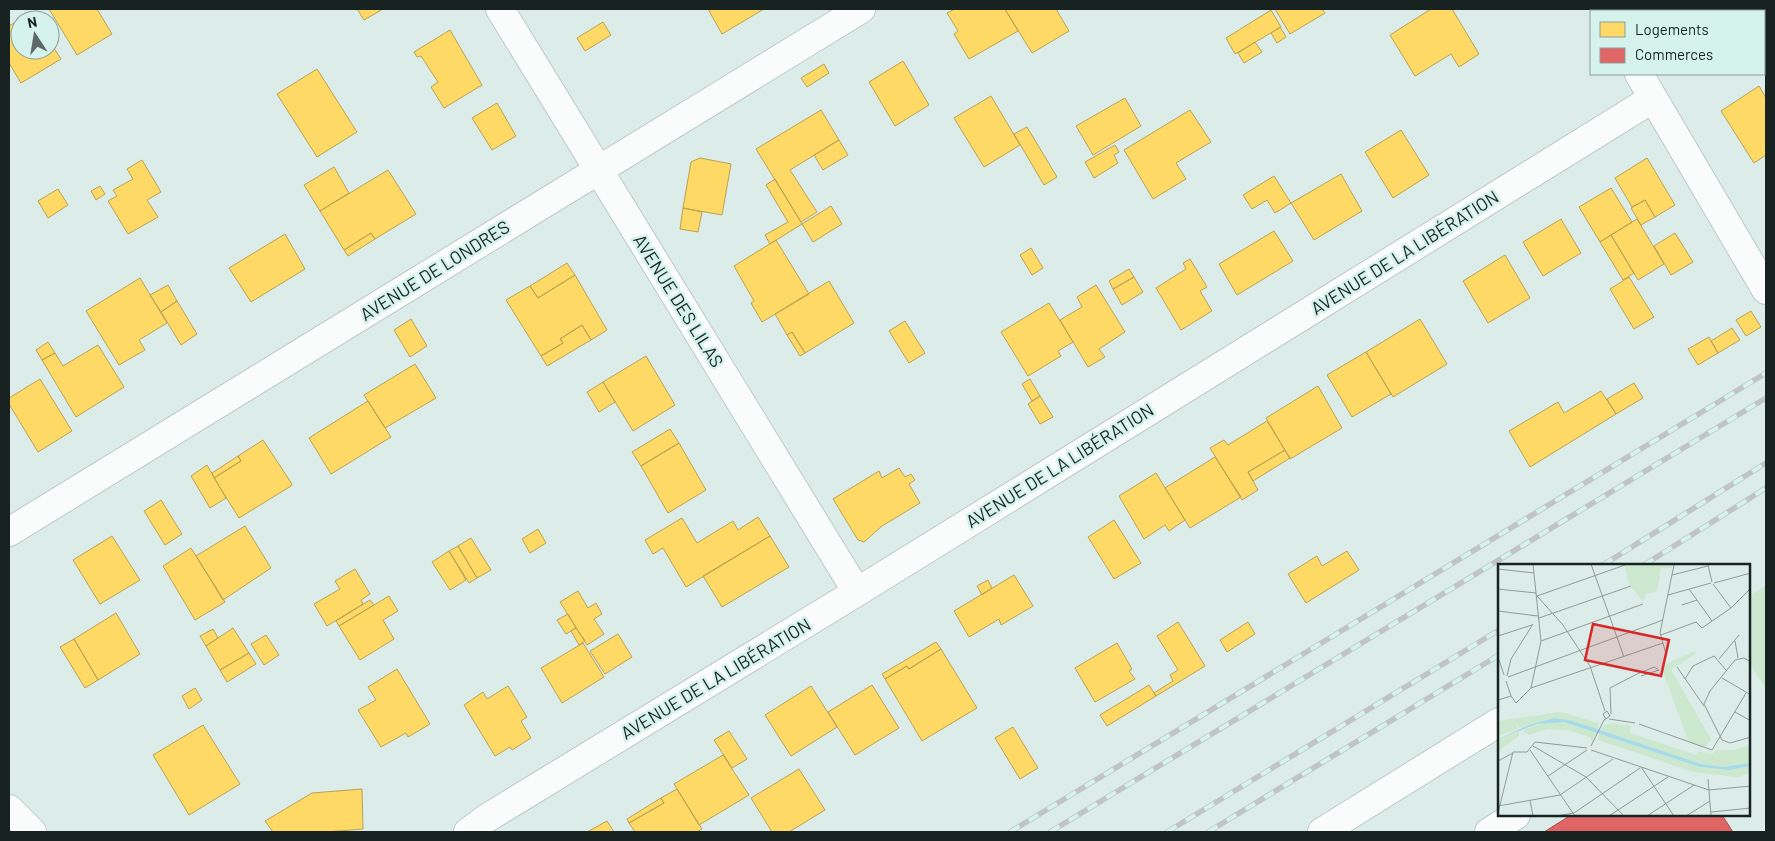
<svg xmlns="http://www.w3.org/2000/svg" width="1775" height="841" font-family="Barlow,sans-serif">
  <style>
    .green { fill: #cce9cf }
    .homes { fill: #ffd966; stroke: #baa251 }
    .shops { fill: #e06666; stroke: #a45251 }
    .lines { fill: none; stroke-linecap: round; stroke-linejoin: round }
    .street-casing { stroke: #bcc9c7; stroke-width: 30 }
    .secondary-casing { stroke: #bcc9c7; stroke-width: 30 }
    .street { stroke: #fafcfc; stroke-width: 28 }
    .secondary { stroke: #fafcfc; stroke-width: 28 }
    .rail-casing { stroke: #c0c4c4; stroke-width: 5.5 }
    .rail { stroke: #d6f2ed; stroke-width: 4; stroke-dasharray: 11; stroke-linecap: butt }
    .labels { text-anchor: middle; stroke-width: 5; stroke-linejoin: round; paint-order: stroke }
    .street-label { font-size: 18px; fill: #182321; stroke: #d6f2ed }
    .inset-road { fill: none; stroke: #8e9c99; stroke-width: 1 }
    .view { fill: #d62828; fill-opacity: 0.15; stroke: #d62828; stroke-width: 2.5 }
    .inset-edge { fill: none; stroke: #182321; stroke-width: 2.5 }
  </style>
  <rect width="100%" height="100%" fill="#dcece9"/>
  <path class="green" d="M1766 585V689L1749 662V597Z"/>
  <path class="homes" d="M49 9H97L112 34 77 55Z
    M357 9H383L364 20Z
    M708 9H764L722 34Z
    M955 9H1005L1018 31 969 59 954 34 958 31 947 13Z
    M1005 9H1056L1069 31 1032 53Z
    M1275 9H1322L1325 13 1290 34Z
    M1431 9H1452L1479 54 1459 67 1451 54 1415 76 1390 35Z
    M1271 10 1281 27 1235 54 1226 38Z
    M32 12 36 20H20V50H50V42L61 59 21 83 9 63V26Z
    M603 22 611 35 585 51 577 38Z
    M1280 27 1286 37 1277 43 1271 33Z
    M450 30 482 85 444 108 431 87 438 82 421 56 417 57 414 52Z
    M1255 42 1262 52 1244 63 1238 53Z
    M903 61 929 105 895 126 869 82Z
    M824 64 829 73 807 87 801 78Z
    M317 69 357 132 317 157 277 94Z
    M1759 86 1766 98V155L1754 163 1721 111Z
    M991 96 1020 145 984 167 954 118Z
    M1125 98 1141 126 1093 155 1076 126Z
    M497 103 516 136 492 150 472 118Z
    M821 110 839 140 790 170 817 212 801 222 756 149Z
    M1190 110 1211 142 1176 163 1186 179 1153 199 1124 150Z
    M1027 127 1057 177 1044 185 1014 134Z
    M1401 130 1429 175 1393 198 1365 152Z
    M839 140 848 155 823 170 814 155Z
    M1115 145 1119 152 1114 155 1118 163 1094 178 1085 162Z
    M700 158 731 164 722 215 683 208 691 162Z
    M1647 158 1675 205 1655 217 1645 200 1632 207 1615 178Z
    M142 160 161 192 147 200 158 217 128 234 108 201 117 196 113 190 133 179 127 169Z
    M334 167 349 193 320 211 304 185Z
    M388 170 416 214 375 239 371 233 344 250 320 211Z
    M1341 174 1362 211 1314 240 1291 203Z
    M1274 176 1291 203 1275 213 1267 200 1252 209 1243 195Z
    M775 179 802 224 770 244 765 235 788 222 766 185Z
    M100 186 105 194 96 200 91 191Z
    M1611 188 1632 222 1600 242 1579 207Z
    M58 189 68 205 48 218 38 201Z
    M1645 200 1655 217 1641 225 1631 208Z
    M831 206 842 224 813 242 802 224Z
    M683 208 702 212 698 232 680 229Z
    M1561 219 1581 253 1543 276 1523 242Z
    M1637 219 1664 264 1638 280 1611 235Z
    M1274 231 1293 261 1237 295 1219 264Z
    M371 233 375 239 348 256 344 250Z
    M1675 233 1693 262 1671 275 1654 246Z
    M285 234 305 269 251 302 229 268Z
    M1611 235 1634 273 1623 280 1600 242Z
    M776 240 809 294 762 322 751 303 754 301 734 266Z
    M1031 248 1043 268 1032 275 1020 255Z
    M1505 255 1530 298 1488 323 1463 281Z
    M1190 259 1207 287 1200 291 1212 311 1181 330 1156 288 1186 269 1183 263Z
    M567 263 575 275 538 298 530 286Z
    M1129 269 1134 277 1113 289 1109 281Z
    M575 275 607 330 591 340 582 325 560 339 563 343 541 356 506 300 530 286 538 298Z
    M1134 277 1143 292 1122 305 1113 289Z
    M1629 277 1654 317 1634 329 1610 289Z
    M140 278 167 323 139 340 145 350 119 365 86 311Z
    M829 281 854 323 805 353 792 332 787 335 775 314Z
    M168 285 177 301 161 312 150 295Z
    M1096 285 1125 332 1099 349 1105 357 1088 367 1060 320 1082 307 1077 297Z
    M177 301 197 334 181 345 161 312Z
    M1049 303 1073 342 1058 351 1061 356 1028 376 1001 332Z
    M1751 311 1761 327 1746 336 1736 320Z
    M411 319 427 346 410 357 394 330Z
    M1420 319 1447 364 1393 397 1366 352Z
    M905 321 925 353 909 363 889 331Z
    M582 325 591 340 547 366 541 356 563 343 560 339Z
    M1732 328 1740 340 1718 353 1711 341Z
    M792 332 805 353 800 356 787 335Z
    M1709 337 1718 353 1698 365 1688 349Z
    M48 342 55 353 42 360 36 350Z
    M98 345 124 387 76 417 42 360 55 353 63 366Z
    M1366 352 1391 394 1352 417 1327 375Z
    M646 356 675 405 633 431 603 382Z
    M415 364 436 398 385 428 364 395Z
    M40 379 72 431 38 452 9 404V398Z
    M1030 379 1040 396 1032 401 1022 384Z
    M603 382 615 402 599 412 587 392Z
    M1634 383 1643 398 1616 414 1607 399Z
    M1318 386 1342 428 1290 459 1266 418Z
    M1601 391 1616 414 1530 467 1509 431 1558 402 1564 413Z
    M1040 396 1053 417 1040 424 1028 404Z
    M368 401 391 437 331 474 309 438Z
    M1267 421 1285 450 1248 472 1258 490 1242 500 1210 448 1224 440 1228 445Z
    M670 429 679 443 641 466 632 452Z
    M263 440 292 484 291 486 239 518 214 478 241 461 238 456Z
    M679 443 706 490 668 513 641 466Z
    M1285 450 1290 458 1253 481 1248 472Z
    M238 456 241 461 214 478 212 473Z
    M1215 457 1241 497 1190 528 1165 488Z
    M207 465 226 498 210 508 191 476Z
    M899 468 905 477 911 474 915 480 909 484 920 503 882 526 864 542 858 540 833 499 879 471 882 478Z
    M1156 473 1185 520 1169 531 1165 525 1144 539 1119 496Z
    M161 500 182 534 165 545 144 511Z
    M758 517 770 536 686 587 663 548 653 554 645 540 682 518 697 543 733 521 738 530Z
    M1114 520 1141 563 1114 579 1088 537Z
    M245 526 271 568 223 600 196 556Z
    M538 529 546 543 530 553 522 539Z
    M112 536 140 580 100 604 73 560Z
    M770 536 789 567 722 607 703 576Z
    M471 538 491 570 477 578 458 546Z
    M458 546 477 578 469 583 449 551Z
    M191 548 225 602 195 620 163 566Z
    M449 551 466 580 450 590 432 562Z
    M1347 551 1359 570 1306 603 1288 574 1317 556 1322 566Z
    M355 569 370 594 361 600 363 604 327 626 314 604 340 589 335 581Z
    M1014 575 1033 606 1001 625 999 619 969 637 954 611Z
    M988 580 992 588 982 595 977 586Z
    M578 591 588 608 596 603 602 614 594 619 604 634 587 645 560 602Z
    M389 596 398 611 383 620 394 639 360 660 339 626Z
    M370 600 374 605 339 626 336 621Z
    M116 613 140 654 98 680 74 639Z
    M568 614 576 628 566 634 557 620Z
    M1178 622 1205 666 1156 696 1154 693 1173 681 1170 675 1178 670 1157 636Z
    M1248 622 1255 634 1227 652 1220 640Z
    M233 628 249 653 220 670 206 646Z
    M576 628 585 641 579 645 571 631Z
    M213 629 218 638 206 646 200 636Z
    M618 634 632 657 605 674 590 651Z
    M266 635 279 655 264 665 251 644Z
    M74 639 98 680 85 688 60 647Z
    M936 642 941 649 909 669 907 666 885 679 882 674Z
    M583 643 604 677 562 703 541 668Z
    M1117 643 1132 669 1129 671 1135 679 1095 702 1075 668Z
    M941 649 977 708 922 741 885 679 907 666 909 669Z
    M249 653 256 664 227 682 220 670Z
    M397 669 430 724 408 737 406 733 381 747 358 710 376 700 368 687Z
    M872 685 899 728 855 755 828 712Z
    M1149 685 1156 696 1107 726 1100 715Z
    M508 686 527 717 521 721 531 738 512 750 510 747 495 756 464 705 483 692 487 699Z
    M811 686 837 727 791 756 765 715Z
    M195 688 202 700 189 709 182 696Z
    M203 725 240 784 189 815 153 755Z
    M1013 727 1038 768 1020 779 995 738Z
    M729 731 747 759 732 768 714 740Z
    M723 755 749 795 699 825 674 784Z
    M799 769 825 810 789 832H772L751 798Z
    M362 789 363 829 325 832H273L265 821 312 793Z
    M677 789 702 829 697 832H635L629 823 664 803 661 798Z
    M661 798 664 803 629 823 627 819Z
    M607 821 614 832H587Z"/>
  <path class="shops" d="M1571 815H1722L1733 832H1544Z"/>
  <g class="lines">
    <defs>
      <path id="street" d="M500 9 857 592
        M1605 9 1606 11
        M1639 74 1766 290
        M9 532 861 9
        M468 832 487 818 857 592 1652 99
        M1322 832 1499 722
        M1489 832 1516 815"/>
      <path id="secondary" d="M9 809 32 832"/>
    </defs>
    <use href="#street" class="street-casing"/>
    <use href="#secondary" class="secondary-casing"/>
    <use href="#street" class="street"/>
    <use href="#secondary" class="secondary"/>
    <defs>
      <path id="rail" d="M1603 565 1766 463
        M1644 565 1766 488
        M1010 832 1766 373
        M1050 832 1766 398
        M1167 832 1499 630
        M1208 832 1499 655"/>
    </defs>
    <use href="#rail" class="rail-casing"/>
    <use href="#rail" class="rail"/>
  </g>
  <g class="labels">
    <g class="street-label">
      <text transform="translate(1405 253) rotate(-32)" y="6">AVENUE DE LA LIBÉRATION</text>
      <text transform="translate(435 271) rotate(-32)" y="6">AVENUE DE LONDRES</text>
      <text transform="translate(678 301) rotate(58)" y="6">AVENUE DES LILAS</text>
      <text transform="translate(1060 466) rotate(-32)" y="6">AVENUE DE LA LIBÉRATION</text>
      <text transform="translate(716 679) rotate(-31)" y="6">AVENUE DE LA LIBÉRATION</text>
    </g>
  </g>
  <g transform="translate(1498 564)">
    <rect width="252" height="252" fill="#dcece9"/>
    <path d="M126 0H175L174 4H163L159 27 148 30 145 38 131 19ZM197 87 198 89 173 106 213 175 207 184 191 179 163 102ZM63 148 100 159V166L56 154 21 164 17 155 20 165 0 172V157ZM66 158 99 168 94 178 92 173 70 166 50 165 31 171 24 166 46 159ZM114 159 133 162 132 169 198 191 200 187 214 190 218 186H235L252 181V199L225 203 203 200 103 167 106 161ZM21 167V172L0 187V175ZM102 168 202 203 231 206 252 202V209L240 213 195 208 100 176Z" fill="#cce9cf"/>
    <path d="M56 154 75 157 203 200 225 203 252 199V202L231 206 202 203 66 158 39 160 0 175 31 161Z" fill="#a7daeb"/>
    <path class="inset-road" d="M93 0 126 93M210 1 214 18M0 5 36 9M174 11 210 2M216 19 253 9M215 20 233 44M0 25 38 29M191 25 214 57M170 31 213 19M184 41 199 36M0 47 40 52M41 54 133 22M163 71 198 58 204 64 233 44 253 24M0 72 34 61M43 77 145 40M237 77 240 94M168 90 162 69 176 1M0 93 6 111M221 95 241 71M253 98 246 94 237 96 212 127 206 140 224 176 232 179 253 173M179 103 206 142M9 112 13 95 35 60M10 113 165 56M224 114 253 131M187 115 195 102 216 92 228 106M33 124 165 79M13 132 18 139 33 124 43 77 35 0M0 136 13 132 8 117M107 147 92 102 65 61 39 32 127 1M237 148 253 157M113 150 112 124 139 110 156 103 161 106 143 112M111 155 137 159M141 160 214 186 248 129M35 182 88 213 126 252M93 182 106 156 112 152 109 147 105 150 108 155M32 186 77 252M93 186 211 226 253 222M15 188H29L37 178 89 184M0 197 15 189M143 203 176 252M50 212 89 186M210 215 213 252M32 236 35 252M0 242 62 231 115 195M213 248 253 244M0 249 15 188M58 252 76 249 142 204M111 252 170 213M149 252 196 221M188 252 212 237"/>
    <path class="view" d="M95 60 171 76 163 112 87 96Z"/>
    <rect width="252" height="252" class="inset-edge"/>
  </g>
  <rect width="1775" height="841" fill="none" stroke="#182321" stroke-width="20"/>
  <rect x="1590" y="10" width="175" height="65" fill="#d6f2ed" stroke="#8a9f9b"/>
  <rect x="1600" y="22" width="25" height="15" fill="#ffd966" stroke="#8a9f9b"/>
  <text x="1635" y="35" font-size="15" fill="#182321">Logements</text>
  <rect x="1600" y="48" width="25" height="15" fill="#e06666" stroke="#8a9f9b"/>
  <text x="1635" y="60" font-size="15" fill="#182321">Commerces</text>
  <g transform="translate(35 35) rotate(348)"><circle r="24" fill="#d6f2ed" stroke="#8a9f9b"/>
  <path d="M0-4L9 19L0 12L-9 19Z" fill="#5d6967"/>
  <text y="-8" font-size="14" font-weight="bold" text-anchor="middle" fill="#182321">N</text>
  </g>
</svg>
